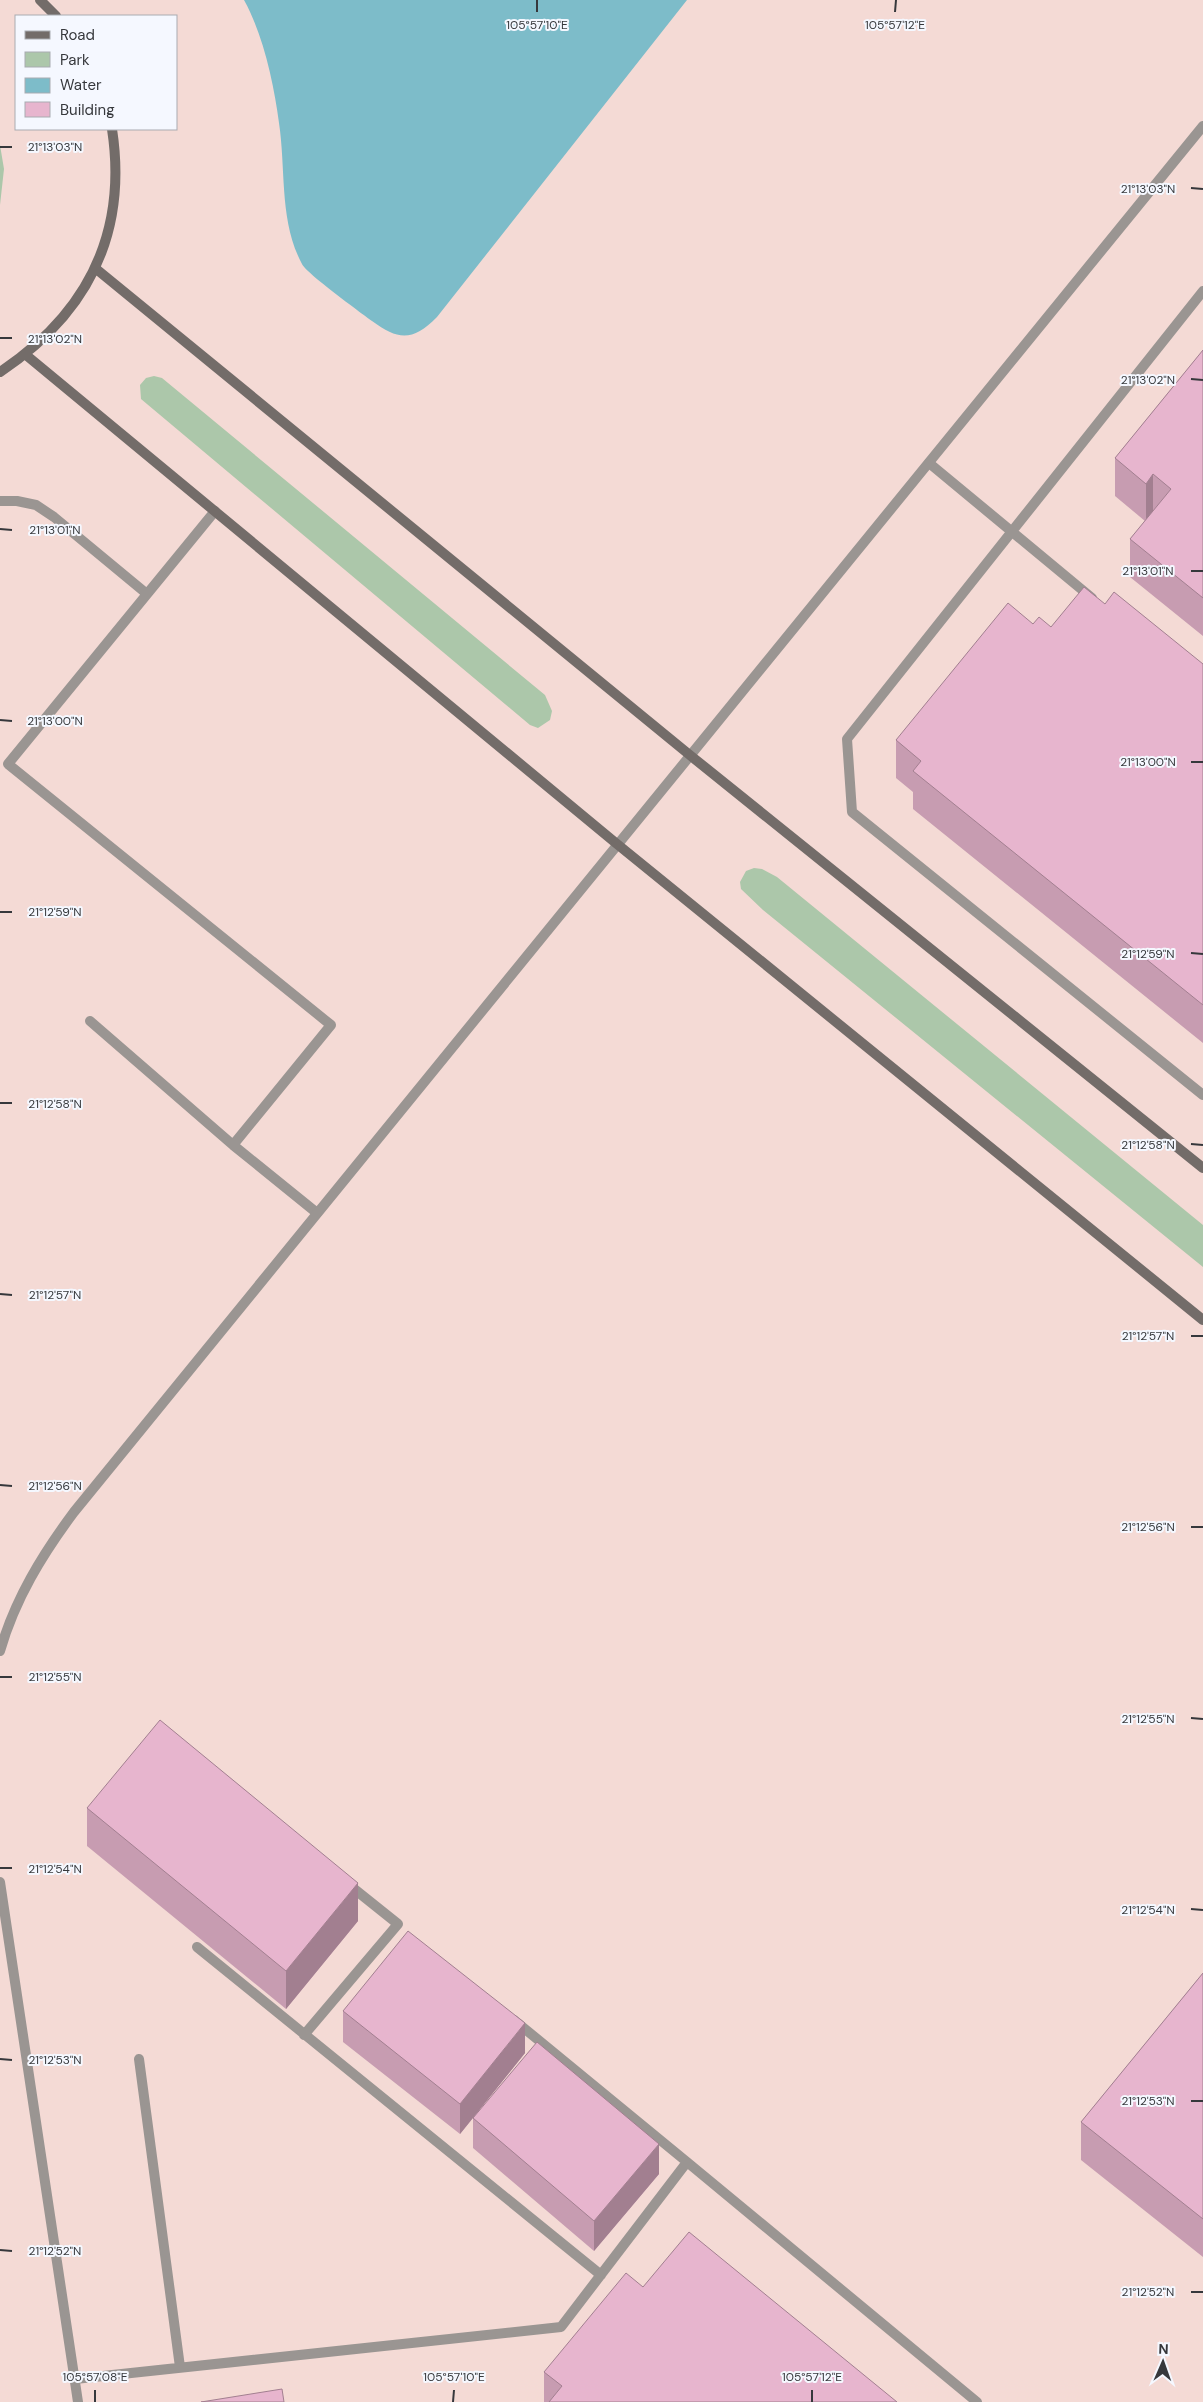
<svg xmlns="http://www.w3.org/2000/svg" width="1203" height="2402" font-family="'DM Sans',sans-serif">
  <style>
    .industrial { fill: #f4dad5; fill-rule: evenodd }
    .green { fill: #acc7aa }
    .water { fill: #7dbcc9 }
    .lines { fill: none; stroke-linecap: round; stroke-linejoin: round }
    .lane { stroke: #9a9592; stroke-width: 10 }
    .street { stroke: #9a9592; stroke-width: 10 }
    .secondary { stroke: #736c69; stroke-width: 10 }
    .wall { fill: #c79cb1 }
    .shaded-wall { fill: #a27f90 }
    .building { fill: #e7b5ce; stroke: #a27f90 }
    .ticks { fill: none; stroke: #36383c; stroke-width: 2 }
    .ticks-label { font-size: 12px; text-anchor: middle; fill: #36383c; stroke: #f5f8ff; stroke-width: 4; stroke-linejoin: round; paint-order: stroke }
  </style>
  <rect width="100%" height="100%" fill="#e6ebf5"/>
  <path class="industrial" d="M0 0H1203V2402H0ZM16 16H176V129H16Z"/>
  <path class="green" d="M0 145 4 169 0 205Z
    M154 376 162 378 545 695 552 711 550 720 538 728 530 725 141 399 140 385 146 378Z
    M754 868 762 869 777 877 1203 1225V1267L763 910 741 889 740 882 746 871Z"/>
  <path class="water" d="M244 0H687L437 317C413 341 399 341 372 321 360 312 306 273 302 264 279 221 286 170 279 123 274 84 263 34 244 0Z"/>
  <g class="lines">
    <path class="lane" d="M1203 291 847 739 852 812 1203 1095
      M929 463 1092 598
      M0 501H17L36 505 54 517 147 594
      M215 511 8 764 331 1025 233 1145 317 1213
      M90 1021 233 1145
      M197 1947 601 2275
      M514 2020 687 2162
      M304 2035 398 1924 348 1884
      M139 2059 180 2367
      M75 2379 561 2327 687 2162 977 2402"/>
    <path class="street" d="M0 1651C15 1599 42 1555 74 1512L1203 126
      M0 1882 78 2402"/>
    <path class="secondary" d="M40 0 56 16
      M95 268 691 756 1203 1168
      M26 355 617 844 1203 1320
      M0 372C87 314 128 234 112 129"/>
  </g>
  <path class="wall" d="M1203 350V636L1130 577V539L1145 521 1115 496V458Z
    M1105 604 1203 664V1043L913 809V792L896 778V740L1033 624 1051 627Z
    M87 1808 358 1921 286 2009 87 1846Z
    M1203 1973V2257L1081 2160V2122Z
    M343 2011 525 2053 480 2109 659 2174 594 2251 473 2148V2118L460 2134 343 2042Z
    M643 2287 897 2402H544V2372Z"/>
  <path class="shaded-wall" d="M1153 474V513L1146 522V484Z
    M358 1883V1921L286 2009V1971Z
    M525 2023V2053L460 2134V2104Z
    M659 2144V2174L594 2251V2221Z"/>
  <path class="building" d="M1203 350V598L1130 539 1171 489 1153 474 1146 484 1115 458Z
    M1084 587 1105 604 1114 592 1203 664V1005L913 771 921 761 896 740 1008 603 1033 624 1039 617 1051 627Z
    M160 1720 358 1883 286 1971 87 1808Z
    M408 1931 525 2023 460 2104 343 2011Z
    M1203 1973V2219L1081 2122Z
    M537 2042 659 2144 594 2221 473 2118Z
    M689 2232 897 2402H549L562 2386 544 2372 626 2273 643 2287Z
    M282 2389 284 2402H201Z"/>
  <path class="ticks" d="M537 12V0M895 12 896 0M0 147H12M1191 188 1203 189M0 338H12M1191 379 1203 380M0 529 12 530M1191 571H1203M0 720 12 721M1191 762H1203M0 912H12M1191 953 1203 954M0 1103H12M1191 1144 1203 1145M0 1294 12 1295M1191 1336H1203M0 1485 12 1486M1191 1527H1203M0 1677H12M1191 1718 1203 1719M0 1868H12M1191 1909 1203 1910M0 2059 12 2060M1191 2101H1203M0 2250 12 2251M1191 2292H1203M95 2402V2390M453 2402 454 2390M812 2402V2390"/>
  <g class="ticks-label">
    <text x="537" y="29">105°57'10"E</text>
    <text x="895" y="29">105°57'12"E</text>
    <text x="55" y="151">21°13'03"N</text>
    <text x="1148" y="193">21°13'03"N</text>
    <text x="55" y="343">21°13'02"N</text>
    <text x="1148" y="384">21°13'02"N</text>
    <text x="55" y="534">21°13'01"N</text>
    <text x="1148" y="575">21°13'01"N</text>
    <text x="55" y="725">21°13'00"N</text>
    <text x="1148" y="766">21°13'00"N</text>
    <text x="55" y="916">21°12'59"N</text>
    <text x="1148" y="958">21°12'59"N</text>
    <text x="55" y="1108">21°12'58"N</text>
    <text x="1148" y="1149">21°12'58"N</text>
    <text x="55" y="1299">21°12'57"N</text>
    <text x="1148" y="1340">21°12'57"N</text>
    <text x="55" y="1490">21°12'56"N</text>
    <text x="1148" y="1531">21°12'56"N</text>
    <text x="55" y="1681">21°12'55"N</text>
    <text x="1148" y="1723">21°12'55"N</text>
    <text x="55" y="1873">21°12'54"N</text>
    <text x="1148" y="1914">21°12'54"N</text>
    <text x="55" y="2064">21°12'53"N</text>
    <text x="1148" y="2105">21°12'53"N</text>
    <text x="55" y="2255">21°12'52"N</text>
    <text x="1148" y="2296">21°12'52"N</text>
    <text x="95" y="2381">105°57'08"E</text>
    <text x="454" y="2381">105°57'10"E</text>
    <text x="812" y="2381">105°57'12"E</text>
  </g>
  <rect x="15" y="15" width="162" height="115" fill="#f5f8ff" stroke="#a9abb1"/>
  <rect x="25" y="31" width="25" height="8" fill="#736c69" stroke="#a9abb1"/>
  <text x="60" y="40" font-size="15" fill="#36383c">Road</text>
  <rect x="25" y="52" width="25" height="15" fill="#acc7aa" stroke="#a9abb1"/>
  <text x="60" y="65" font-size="15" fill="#36383c">Park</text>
  <rect x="25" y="78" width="25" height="15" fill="#7dbcc9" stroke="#a9abb1"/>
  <text x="60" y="90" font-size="15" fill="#36383c">Water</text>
  <rect x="25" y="102" width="25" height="15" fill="#e7b5ce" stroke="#a9abb1"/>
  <text x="60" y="115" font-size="15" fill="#36383c">Building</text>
  <g transform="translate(1163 2362) rotate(2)" stroke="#f5f8ff" stroke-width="4" paint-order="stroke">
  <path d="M0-4L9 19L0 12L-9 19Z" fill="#36383c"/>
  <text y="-8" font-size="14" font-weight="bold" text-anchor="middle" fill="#36383c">N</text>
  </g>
</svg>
